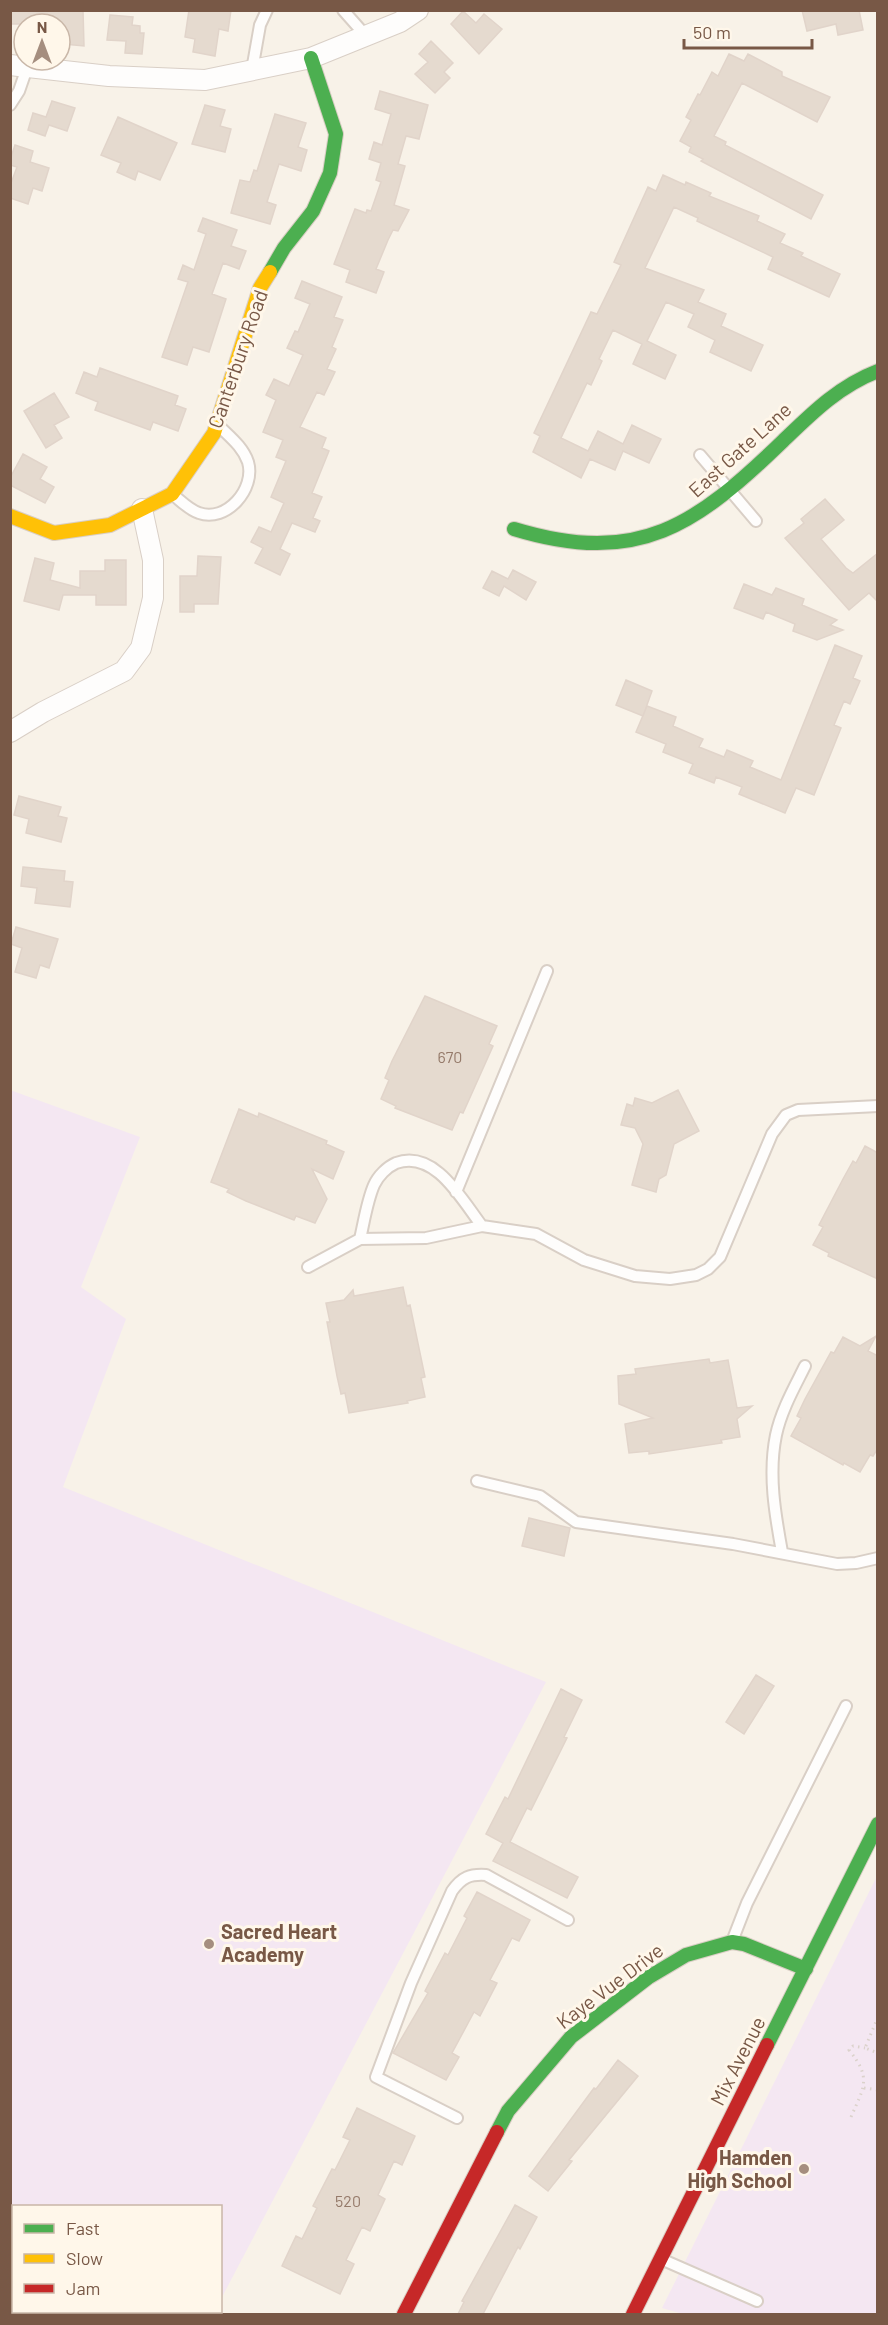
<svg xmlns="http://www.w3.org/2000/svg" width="888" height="2325" font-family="Barlow,sans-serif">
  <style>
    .education { fill: #f4e7f2 }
    .building { fill: #e5dacf; stroke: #e1d4ca; stroke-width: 1.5 }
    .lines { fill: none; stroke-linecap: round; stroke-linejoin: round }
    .lane-casing { stroke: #d9cfc6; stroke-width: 14 }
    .street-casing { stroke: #d9cfc6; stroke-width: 22 }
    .fast-casing { stroke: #d9cec4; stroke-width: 16 }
    .slow-casing { stroke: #d9cec4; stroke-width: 16 }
    .jam-casing { stroke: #d9cec4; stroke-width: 16 }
    .path { stroke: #dbd2cb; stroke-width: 3; stroke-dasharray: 1.5 4.5; stroke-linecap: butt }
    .lane { stroke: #fefdfc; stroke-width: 10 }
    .street { stroke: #fefdfc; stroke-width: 20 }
    .fast { stroke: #4caf50; stroke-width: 14 }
    .slow { stroke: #ffc107; stroke-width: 14 }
    .jam { stroke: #c62828; stroke-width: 14 }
    .poi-dot { fill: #a58e7f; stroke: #fff7ea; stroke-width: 2 }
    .labels { text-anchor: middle; stroke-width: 6; stroke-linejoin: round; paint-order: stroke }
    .number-label { font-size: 16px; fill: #957a6a }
    .street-label { font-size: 20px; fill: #785846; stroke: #fff7ea }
    .poi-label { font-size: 20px; font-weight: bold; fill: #785846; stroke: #fff7ea; text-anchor: start }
  </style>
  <rect width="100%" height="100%" fill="#f8f2e8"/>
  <path class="education" d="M10 1090 140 1137 81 1287 126 1319 63 1487 546 1682 221 2299 220 2206H14V2312H214L212 2314H11Z
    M877 1876V2314H683L662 2308Z"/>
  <path class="building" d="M10 10H83L84 46 64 44 65 33 60 32V24H10Z
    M189 10H231L228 31 219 29 215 56 193 52 195 39 185 37Z
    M802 10H859L863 30 838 35 836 24 807 31Z
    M463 11 476 23 484 14 502 29 479 54 451 24Z
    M110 15 133 17 132 25 140 26V33H144L142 54 125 53 126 41 107 40Z
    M431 41 453 63 444 72 450 78 435 93 415 74 428 62 419 54Z
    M729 54 744 61 748 54 782 72V76L830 97 817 122 742 83 714 136 726 142 725 145 823 195 811 219 701 161 703 159 689 152 691 147 680 141 691 120 686 117 698 94 700 95 712 72 718 76Z
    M380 91 428 105 419 139 406 136 398 164 405 166 394 205 409 210 398 231 393 230 388 240 376 269 384 272 376 293 346 282 350 270 334 264 355 209 366 213 367 210 371 211 381 182 376 180 381 163 369 159 374 142 382 145 391 114 375 109Z
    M52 101 75 108 67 131 49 125 45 136 28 130 33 113 46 117Z
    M205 105 225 110 220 126 231 129 225 152 192 144Z
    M275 114 306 123 298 147 307 150 301 171 279 164 267 202 276 205 270 224 231 213 240 180 250 182 254 170 257 171Z
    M118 117 177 143 160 180 138 171 135 180 117 172 121 163 101 155Z
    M15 145 33 151 30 162 49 168 42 191 33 188 28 204 10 198V186L17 167 10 165V160Z
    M663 175 685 185 686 182 711 193 709 196 759 216 757 221 785 234 780 243 803 253 801 256 840 274 829 297 768 269 773 257 697 221 698 218 674 207 645 268 704 290 698 302 726 314 721 326 763 345 751 371 710 352 715 340 688 327 694 314 666 302 647 341 676 355 665 379 633 364 642 344 613 330 599 359 602 361 591 385 587 383 561 438 588 451 598 431 623 444 632 425 661 439 649 463 623 451 615 470 590 459 581 478 533 452 540 436 534 433 591 312 597 314 621 265 614 262 648 187 656 191Z
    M203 218 237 230 231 246 246 251 239 269 223 263 212 294 226 299 209 352 193 347 187 365 162 357 188 282 178 279 183 265 194 270 206 234 198 231Z
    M302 281 342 297 334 317 343 320 332 347 336 349 327 369 335 372 324 395 317 392 300 427 326 438 322 448 329 451 312 493 322 497 313 518 320 521 315 532 292 523 280 549 290 554 280 575 255 563 263 548 251 542 259 527 271 532 284 503 271 497 286 461 276 457 283 440 263 432 276 400 266 395 274 379 289 386 303 355 287 348 295 331 298 332 310 304 295 298Z
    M100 368 178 396 175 405 186 409 178 431 153 422 150 430 95 410 98 402 76 393 84 372 97 377Z
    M54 393 69 417 54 425 62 438 46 448 24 411Z
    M23 454 47 467 40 479 54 487 45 503 10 485V478Z
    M825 499 844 520 821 539 846 568 853 573 878 553V602L869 593 849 610 785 538 804 523 801 519Z
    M198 556 221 557 218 604H194V612H180V576H197Z
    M35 558 54 563 50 580 80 588V571H105V560H126V605H96V595H63L59 610 24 601Z
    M513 570 536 582 526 600 504 586 499 596 483 588 492 571 508 579Z
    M744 584 772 595 776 588 804 599 802 605 837 620 830 625 843 630 817 640 793 631 795 624 766 612 763 619 734 608Z
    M835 645 862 656 853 678 860 681 850 704 844 701 834 725 841 728 814 795 796 788 785 813 739 794 742 787 716 777 714 783 689 773 693 764 663 752 666 744 636 732 647 706 676 717 673 726 703 739 699 747 724 757 727 750 753 761 750 767 781 780Z
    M626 680 652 691 643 716 616 705Z
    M19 796 61 807 58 816 67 818 61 842 26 833 29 819 14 815Z
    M23 867 65 871 64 881 73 882 70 907 35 903 37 888 21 886Z
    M16 927 58 939 49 968 40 965 36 978 15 972 22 948 11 944Z
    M425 996 497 1026 489 1044 493 1046 463 1113 460 1112 452 1130 395 1108 396 1106 381 1099 389 1080 385 1078 392 1061Z
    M678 1090 699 1131 674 1144 666 1175 659 1179 656 1192 632 1185 643 1144 635 1128 621 1125 627 1104 633 1106 635 1098 652 1103Z
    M239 1109 258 1117 259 1113 327 1141 326 1144 344 1152 333 1179 312 1169 327 1199 315 1223 296 1216 294 1220 246 1201 227 1192 229 1189 211 1182Z
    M865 1146 878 1153V1279L828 1256 829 1253 813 1245 823 1227 819 1225 843 1179 853 1161 856 1163Z
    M403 1287 407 1306 410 1305 425 1377 421 1378 425 1397 407 1401 408 1403 349 1413 345 1393 341 1394 337 1376 327 1322H330L326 1303 344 1300 353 1290 354 1296Z
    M876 1336 868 1351 878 1356V1448L873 1456 870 1455 860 1472 844 1463 843 1465 791 1436 801 1418 797 1416 805 1399 831 1352 834 1353 843 1337 860 1346Z
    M709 1359 710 1363 728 1360 737 1408 752 1406 737 1419 740 1437 721 1440 722 1443 649 1454V1451L629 1453 625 1424 653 1418 619 1404 618 1376 636 1374 635 1369Z
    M529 1518 570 1528 564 1556 522 1546Z
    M756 1675 774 1686 744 1734 726 1722Z
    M561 1689 582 1700 564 1737 567 1738 531 1810 527 1808 510 1842 578 1877 567 1898 493 1861 503 1843 486 1834 505 1797 508 1799Z
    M477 1892 530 1920 519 1941 512 1938 490 1980 497 1983 480 2016 474 2012 452 2053 459 2057 446 2080 393 2053 428 1993 425 1991 445 1953 448 1955 467 1918 464 1916Z
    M618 2060 638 2076 569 2160 572 2161 548 2191 529 2176 594 2088 596 2089Z
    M357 2108 415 2136 402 2165 394 2161 378 2195 385 2199 370 2231 362 2227 346 2260 354 2264 340 2294 282 2266 296 2236 302 2239 317 2208 313 2206 332 2169 335 2170 350 2140 343 2137Z
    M515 2205 537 2217 520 2249 518 2247 483 2314H458L464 2302 462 2301Z"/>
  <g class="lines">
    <defs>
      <path id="lane" d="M343 10 366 36
        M252 70 260 25 267 10
        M10 105 19 91 28 65
        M700 455 756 521
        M172 494C180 500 189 510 199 513 226 523 256 489 248 462 243 447 230 437 219 426
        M456 1192 547 971
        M360 1239C364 1222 367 1201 374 1185 378 1176 387 1167 396 1163 435 1149 462 1200 482 1226
        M308 1267 360 1239 426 1238 482 1226 536 1234 584 1260 635 1276 670 1279 696 1275 708 1269 720 1257 772 1134 786 1115 798 1110 878 1106
        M477 1481 540 1496 576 1522 733 1544 837 1564 856 1563 878 1558
        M782 1552C775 1514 768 1474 776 1435 781 1411 794 1388 805 1366
        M733 1939 747 1903 846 1706
        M457 2118 376 2077 411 1983 452 1891C462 1877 470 1874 486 1875L568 1920
        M661 2259 757 2301"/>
      <path id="street" d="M10 65 109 76 205 80 311 58 400 22 418 10
        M10 732 43 712 124 671 141 648 153 598V560L142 509"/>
      <path id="fast" d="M270 272 284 248 313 211 330 173 336 134 311 58
        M514 529C639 567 696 525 783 441 812 413 839 386 878 371
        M767 2045 878 1824
        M497 2132 508 2111 571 2037 649 1977 686 1955 732 1942 744 1944 806 1969"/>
      <path id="slow" d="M10 516 54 533 110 525 172 494 214 433 260 288 270 272"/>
      <path id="jam" d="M404 2314 497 2132
        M633 2314 767 2045"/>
    </defs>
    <use href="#lane" class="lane-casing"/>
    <use href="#street" class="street-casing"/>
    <use href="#fast" class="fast-casing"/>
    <use href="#slow" class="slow-casing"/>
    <use href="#jam" class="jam-casing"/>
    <path class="path" d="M878 2017 865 2048 878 2053
      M864 2088 878 2090
      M851 2117C864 2087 872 2078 849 2050L853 2046 865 2048"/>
    <use href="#lane" class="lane"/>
    <use href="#street" class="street"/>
    <use href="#fast" class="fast"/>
    <use href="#slow" class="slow"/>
    <use href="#jam" class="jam"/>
  </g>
  <g class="poi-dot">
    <circle cx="209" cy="1944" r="6"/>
    <circle cx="804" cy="2169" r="6"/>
  </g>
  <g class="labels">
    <g class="number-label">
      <text x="450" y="1063">670</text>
      <text x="348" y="2207">520</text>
    </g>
    <g class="street-label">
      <text transform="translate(238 359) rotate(-71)" y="7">Canterbury Road</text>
      <text transform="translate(740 450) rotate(-42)" y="7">East Gate Lane</text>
      <text transform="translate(610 1986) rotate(-37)" y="7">Kaye Vue Drive</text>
      <text transform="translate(738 2061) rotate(-63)" y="7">Mix Avenue</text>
    </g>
    <g class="poi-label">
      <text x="221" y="1939">Sacred Heart<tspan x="221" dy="23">Academy</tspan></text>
      <text x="792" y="2165" text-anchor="end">Hamden<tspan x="792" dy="23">High School</tspan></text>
    </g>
  </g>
  <rect width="888" height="2325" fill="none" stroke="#785846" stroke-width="24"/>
  <rect x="12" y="2205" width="210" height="108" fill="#fff7ea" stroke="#c9b7a8" stroke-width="1.5"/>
  <rect x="24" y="2224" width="30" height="9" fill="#4caf50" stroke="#c9b7a8" stroke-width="1.5"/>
  <text x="66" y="2235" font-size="18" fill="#785846">Fast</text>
  <rect x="24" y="2254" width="30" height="9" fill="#ffc107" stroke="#c9b7a8" stroke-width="1.5"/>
  <text x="66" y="2265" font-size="18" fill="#785846">Slow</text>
  <rect x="24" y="2284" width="30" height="9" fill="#c62828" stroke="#c9b7a8" stroke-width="1.5"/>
  <text x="66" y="2295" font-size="18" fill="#785846">Jam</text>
  <g transform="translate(42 42)"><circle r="28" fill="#fff7ea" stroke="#c9b7a8" stroke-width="1.5"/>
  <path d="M0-4.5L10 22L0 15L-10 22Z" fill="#a58e7f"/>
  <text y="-9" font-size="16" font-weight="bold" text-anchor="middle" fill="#785846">N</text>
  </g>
  <path d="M684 39v9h128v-9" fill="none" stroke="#785846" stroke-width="3"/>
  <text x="693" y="39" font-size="18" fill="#785846" stroke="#fff7ea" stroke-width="4.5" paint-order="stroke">50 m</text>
</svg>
